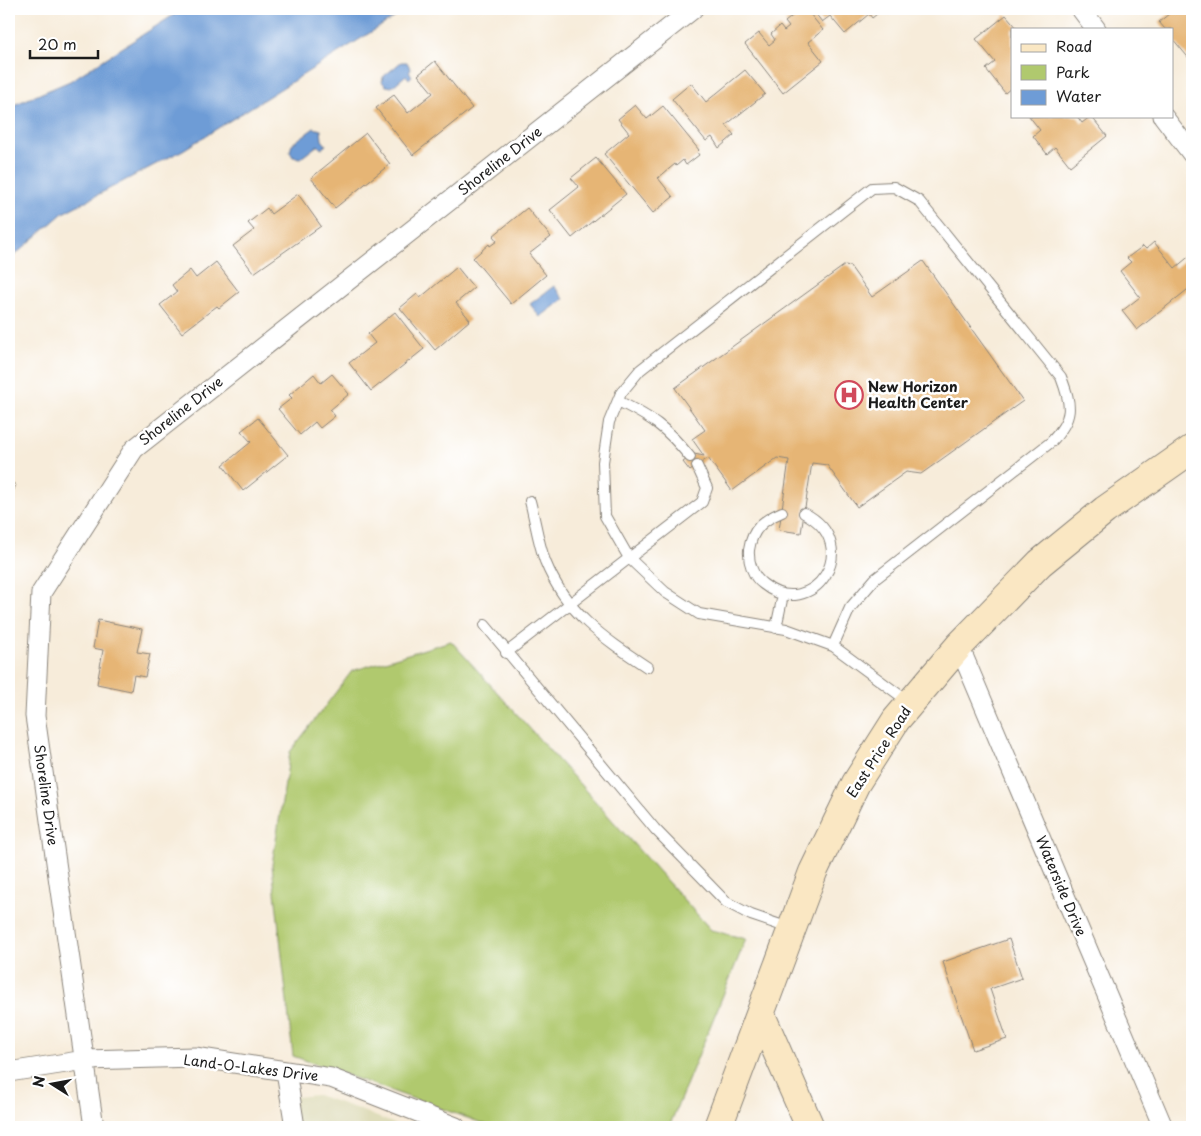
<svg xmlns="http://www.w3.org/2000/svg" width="1201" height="1136" font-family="'Playpen Sans',sans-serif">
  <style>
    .built { fill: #dfddbb }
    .green { fill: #b0c96e; stroke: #667245 }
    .water { fill: #6e9cd6; stroke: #455c79 }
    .building { fill: #e6b575 }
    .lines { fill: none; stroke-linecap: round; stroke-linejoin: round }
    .lane-casing { stroke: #8a847b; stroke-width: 12 }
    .street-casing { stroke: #8a847b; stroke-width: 21 }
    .secondary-casing { stroke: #8a847b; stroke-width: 30 }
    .lane { stroke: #fff; stroke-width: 10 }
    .street { stroke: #fff; stroke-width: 19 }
    .secondary { stroke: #fae7c3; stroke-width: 28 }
    .labels { text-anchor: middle; stroke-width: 5; stroke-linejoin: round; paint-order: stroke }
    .street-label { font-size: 14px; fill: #1c1c1c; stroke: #fff }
    .poi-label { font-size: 14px; font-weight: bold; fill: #1c1c1c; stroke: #fff; text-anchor: start }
  </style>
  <rect width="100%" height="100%" fill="#fff"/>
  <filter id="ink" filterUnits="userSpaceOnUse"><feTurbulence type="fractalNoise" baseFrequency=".02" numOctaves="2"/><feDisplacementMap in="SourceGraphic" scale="10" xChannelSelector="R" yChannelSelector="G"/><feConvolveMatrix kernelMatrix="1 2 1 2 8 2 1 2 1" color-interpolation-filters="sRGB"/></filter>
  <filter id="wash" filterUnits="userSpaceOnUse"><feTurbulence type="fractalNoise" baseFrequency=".0096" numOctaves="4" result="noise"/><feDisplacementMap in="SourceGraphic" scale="20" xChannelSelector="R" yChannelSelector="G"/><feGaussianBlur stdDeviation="1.12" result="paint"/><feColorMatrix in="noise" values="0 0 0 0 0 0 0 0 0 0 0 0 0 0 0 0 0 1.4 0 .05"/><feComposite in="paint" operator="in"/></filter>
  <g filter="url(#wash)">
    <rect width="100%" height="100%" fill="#f7ecda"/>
    <path class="built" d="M317 1095 355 1108 402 1127H291L286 1098Z"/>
    <path class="green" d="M451 641 711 930 746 939 669 1127H493L293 1056 272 865 290 752 352 671Z"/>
    <path class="water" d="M183 9H408L183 150 63 213 9 260V107L70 81Z
      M401 62H407L411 70 409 72 412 76 409 79 406 75 392 87 386 86 382 82 383 77Z
      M314 128 321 130 322 140 326 145 321 149 318 145 301 158 293 157 290 152 292 144Z
      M554 286 564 299 540 317 530 304Z"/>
    <g id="blocks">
      <path class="building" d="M801 9H806L823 30 808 42 823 61 783 93 745 44 759 33 769 45 775 40 771 34 780 26 784 31 789 27 785 22Z
        M820 9H892L886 14 882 10 872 18 869 14 845 34 830 16 822 22 815 13Z
        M1175 9H1192V62L1172 38V29H1165L1159 22Z
        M1006 15 1018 29H1012V87L1005 93 986 69 995 62 976 39Z
        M435 61 472 108 413 155 376 108 394 95 408 113 433 93 418 75Z
        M745 70 765 94 726 125 734 135 719 148 712 137 706 141 672 99 691 83 706 102Z
        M635 105 647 119 663 106 699 150 697 152 699 155 686 165 683 160 676 166 675 164 658 178 673 197 653 213 604 154 629 133 618 119Z
        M1029 116H1077L1082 123 1091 116 1107 136 1070 166 1055 147 1047 154 1033 136 1040 130Z
        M366 133 390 164 335 208 311 178Z
        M596 158 626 194 572 238 550 210 579 187 571 178Z
        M298 194 321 226 254 273 233 246 254 230 248 223 267 208 271 214Z
        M527 208 551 237 529 254 546 275 511 304 473 258 489 244 490 246 497 241 493 236Z
        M1154 242 1175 268 1192 254V286L1137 330 1122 311 1140 297 1120 271 1131 262 1127 258 1143 246 1146 249Z
        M923 261 1023 401 921 474 906 472 857 507 827 465 812 463 801 533 779 530 789 460 777 458 732 491 708 458 690 471 683 462 694 454 704 456 692 439 705 430 675 388 845 265 850 266 872 297Z
        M216 262 239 292 219 308 217 306 182 333 160 305 177 292 172 285 190 270 196 278Z
        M457 267 474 288 456 303 470 320 435 350 400 308 417 294 420 298Z
        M395 312 424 349 371 391 349 363 375 343 368 334Z
        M314 374 321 383 332 374 349 394 330 410 335 416 320 428 315 422 300 435 278 409 292 398 289 395Z
        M258 418 288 455 243 491 223 465 251 442 241 431Z
        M9 481 16 485 9 501Z
        M98 620 142 629 137 652 150 654 145 677 134 675 131 691 97 684 103 650 93 648Z
        M1009 939 1022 978 990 989 1007 1039 973 1050 943 962Z"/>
    </g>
  </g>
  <g filter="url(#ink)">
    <use href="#blocks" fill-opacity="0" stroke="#8a847b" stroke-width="1"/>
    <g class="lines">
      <defs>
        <path id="lane" d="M618 401C652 418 666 427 690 457
          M530 501C535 520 538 542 545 561 566 613 602 637 647 667
          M782 512C763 520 752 529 749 550 748 562 753 577 763 584 812 624 866 545 804 513
          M485 625 655 829 726 902 751 915 792 929
          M776 628 783 595
          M833 646 850 608 875 579 1051 442C1074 418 1072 406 1061 377L919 201 894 187 872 188 640 370 621 393 609 422 603 462 605 516 629 558 665 592 699 614 786 629 833 646 909 702
          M506 653 702 502 707 488 697 466"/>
        <path id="street" d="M1081 9 1096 29
          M1163 116 1192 154
          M959 646 1163 1127
          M286 1071 295 1127
          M9 1072 85 1060 195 1057 331 1078 456 1127
          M94 1127 35 716 41 593 134 449 693 9"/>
        <path id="secondary" d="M761 1015 810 1127
          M718 1127 813 872 856 783 896 720 959 646 1040 563 1105 510 1192 449"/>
      </defs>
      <use href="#lane" class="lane-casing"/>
      <use href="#street" class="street-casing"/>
      <use href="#secondary" class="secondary-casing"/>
      <use href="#lane" class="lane"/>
      <use href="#street" class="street"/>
      <use href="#secondary" class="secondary"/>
    </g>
  </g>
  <defs>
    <symbol id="hospital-ring" viewBox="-11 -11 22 22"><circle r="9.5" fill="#fff" stroke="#d1495b" stroke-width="1.5"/><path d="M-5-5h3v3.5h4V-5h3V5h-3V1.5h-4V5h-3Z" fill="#d1495b"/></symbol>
  </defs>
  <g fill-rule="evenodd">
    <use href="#hospital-ring" x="833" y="379" width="32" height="32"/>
  </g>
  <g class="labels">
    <g class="street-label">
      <text transform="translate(500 161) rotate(-38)" y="5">Shoreline Drive</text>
      <text transform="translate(181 411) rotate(-38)" y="5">Shoreline Drive</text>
      <text transform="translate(879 752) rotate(-57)" y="5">East Price Road</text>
      <text transform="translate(46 795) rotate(82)" y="5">Shoreline Drive</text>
      <text transform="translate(1061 886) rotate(67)" y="5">Waterside Drive</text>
      <text transform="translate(251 1068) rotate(7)" y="5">Land-O-Lakes Drive</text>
    </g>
    <g class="poi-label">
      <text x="868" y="392">New Horizon<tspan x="868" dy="16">Health Center</tspan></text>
    </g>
  </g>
  <rect width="1201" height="1136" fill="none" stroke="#fff" stroke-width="30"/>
  <rect x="1011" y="28" width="162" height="90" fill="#ffffff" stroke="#a4a4a4"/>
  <rect x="1021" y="44" width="25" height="8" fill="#fae7c3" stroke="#a4a4a4"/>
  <text x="1056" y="52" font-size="15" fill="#1c1c1c">Road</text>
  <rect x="1021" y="65" width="25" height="15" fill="#b0c96e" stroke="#a4a4a4"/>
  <text x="1056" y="78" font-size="15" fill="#1c1c1c">Park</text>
  <rect x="1021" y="90" width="25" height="15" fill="#6e9cd6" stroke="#a4a4a4"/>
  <text x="1056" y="102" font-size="15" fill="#1c1c1c">Water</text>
  <g transform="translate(52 1084) rotate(281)" stroke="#ffffff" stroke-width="4" paint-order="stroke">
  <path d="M0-4L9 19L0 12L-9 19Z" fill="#1c1c1c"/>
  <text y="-8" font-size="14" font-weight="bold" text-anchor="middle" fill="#1c1c1c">N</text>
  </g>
  <path d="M30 50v8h68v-8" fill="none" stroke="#1c1c1c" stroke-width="2.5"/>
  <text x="38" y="50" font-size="15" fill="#1c1c1c" stroke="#ffffff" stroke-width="4" paint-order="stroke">20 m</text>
</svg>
